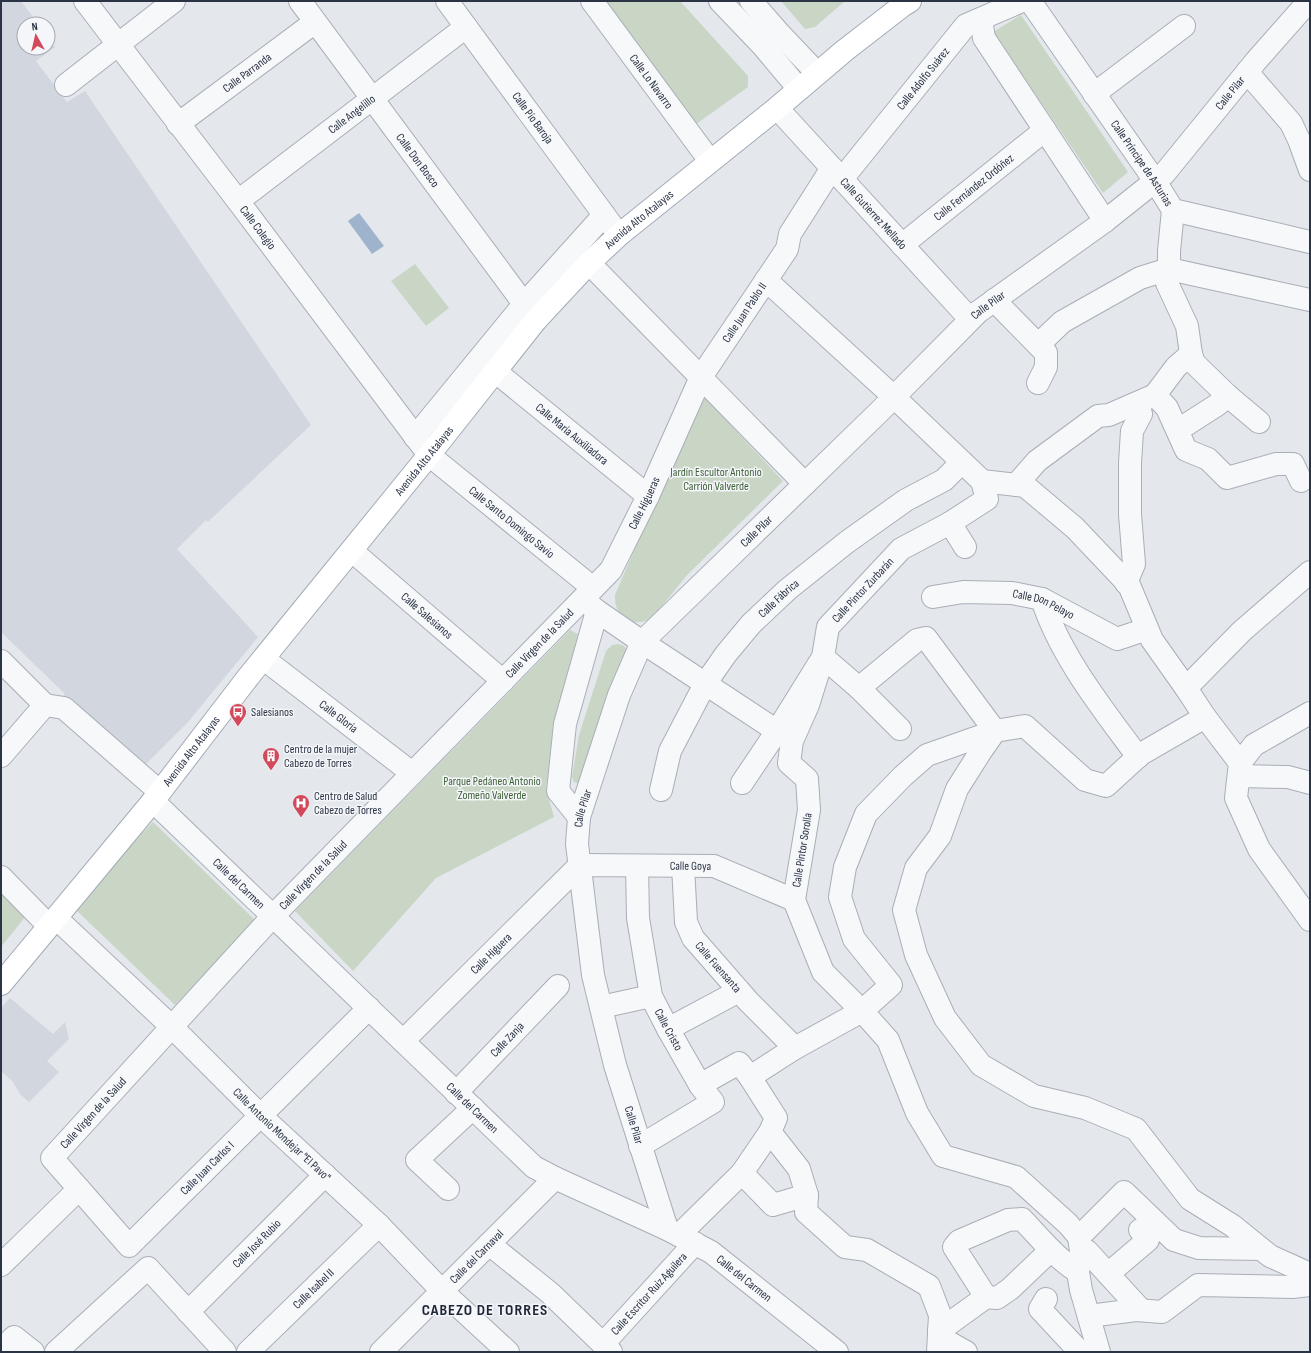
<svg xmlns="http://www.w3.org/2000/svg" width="1311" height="1353" font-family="'Sofia Sans Condensed',sans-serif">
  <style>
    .built { fill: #d2d6de }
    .green { fill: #c9d6c5 }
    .water { fill: #9fb4cc }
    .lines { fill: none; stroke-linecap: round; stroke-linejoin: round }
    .minor-casing { stroke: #a9aeb7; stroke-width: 24 }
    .major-casing { stroke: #a3abb8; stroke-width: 24 }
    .minor { stroke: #f7f8fa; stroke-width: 22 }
    .major { stroke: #fff; stroke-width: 22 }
    .labels { text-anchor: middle; stroke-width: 3; stroke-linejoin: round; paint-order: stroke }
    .street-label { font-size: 12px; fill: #2b3445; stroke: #f4f6f9 }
    .park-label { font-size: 12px; fill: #3f6138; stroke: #f4f6f9 }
    .poi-label { font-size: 12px; fill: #2b3445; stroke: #f4f6f9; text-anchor: start }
    .district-label { font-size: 16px; font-weight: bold; letter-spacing: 1px; fill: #1d2536; stroke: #f4f6f9 }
  </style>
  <rect width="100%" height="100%" fill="#e4e7ec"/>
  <path class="built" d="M1 1H21L38 24H24V48H48V38L55 47 36 61 67 102 85 91 311 425 211 519 208 522 206 520 177 549 258 637 188 722 139 771 63 696 65 694 1 632Z
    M10 998 53 1034 65 1022 69 1039 47 1061 59 1072 29 1102 20 1094 13 1082 1 1071V1008Z"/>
  <path class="green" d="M603 1H680L748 76V87L692 127Z
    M781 1H845L815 27 805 29Z
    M1021 15 1128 172 1103 193 993 32Z
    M415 264 449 308 426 326 391 281Z
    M702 398H705L783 481 688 574 652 618C633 629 614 618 615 595L677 449Z
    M570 630 578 634 553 728 546 789 554 817 436 878 353 971 295 911Z
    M618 644 624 646 628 651 579 784 574 782 572 777 579 735 606 651 612 645Z
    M153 822 256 921 175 1005 72 906Z
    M1 891 26 916 1 947Z"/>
  <path class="water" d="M359 213 384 246 372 254 348 221Z"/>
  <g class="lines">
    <defs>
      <g id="minor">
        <path id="s1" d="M85 1 238 201 429 455 593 588"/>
        <path id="s2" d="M300 1 536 320"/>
        <path id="s3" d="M447 1 613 227"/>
        <path id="s4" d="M592 1 710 161"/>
        <path d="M720 1 763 46 799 89"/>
        <path d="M751 1 778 32 817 73"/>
        <path id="s5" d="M1030 1 1155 181 1173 210 1310 242"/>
        <path d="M981 19 984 38 1105 221"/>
        <path d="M1247 72 1291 123 1299 140 1310 170"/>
        <path d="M66 85 174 1"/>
        <path d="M1094 94 1184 26"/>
        <path id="s6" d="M777 108 970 319"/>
        <path id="s7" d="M178 124 315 22"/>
        <path id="s8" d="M842 179 966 25 1022 1"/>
        <path id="s9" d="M238 201 466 27"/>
        <path d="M1173 210 1169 251V269L1310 300"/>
        <path id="s10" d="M902 245 1045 130"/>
        <path d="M589 263 805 484"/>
        <path d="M766 280 894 397 982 481 1025 486 1075 528 1129 585 1152 640 1186 688 1205 717 1240 763 1236 798 1259 849 1310 920"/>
        <path d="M994 300 1046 353V367L1038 383"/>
        <path d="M1038 345 1062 322 1140 278 1169 269 1167 283 1187 326 1191 354 1194 363 1228 396 1259 422"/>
        <path id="s11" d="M496 372 648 496"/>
        <path d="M1155 395 1167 408 1186 450 1208 459 1227 478 1276 464H1293L1301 481"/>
        <path d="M1178 430 1217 405 1228 396"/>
        <path d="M415 437 524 304 604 215"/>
        <path d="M1016 485 1037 461 1098 416 1109 415 1155 395 1176 367 1191 354"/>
        <path d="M965 547 950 523 987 499 982 481"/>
        <path id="s12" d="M352 551 503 681"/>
        <path d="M1126 583 1134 564 1130 514V463L1132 431 1141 414 1135 404"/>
        <path id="s13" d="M933 597 963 592 1012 593 1042 599 1117 639 1147 629"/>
        <path d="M583 599 597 611 642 642 777 731"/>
        <path d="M1042 599C1060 656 1103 709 1138 757"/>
        <path id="s14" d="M264 659 412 773"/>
        <path d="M1 661 45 705"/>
        <path d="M1186 688 1242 631 1310 572"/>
        <path d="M45 705 64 708 160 792"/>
        <path d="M1205 717 1141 754 1106 786 1085 780 1025 726 995 731 981 751 957 789 940 836 916 868 904 910 916 955 945 1018 981 1065 1034 1096 1085 1108 1136 1129 1190 1199 1233 1226 1270 1256 1310 1274"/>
        <path d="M900 729 859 688 823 657 808 705 792 741 789 763 807 779 809 810 794 900 823 972 862 1011 888 1040 917 1113 943 1156 1016 1177 1068 1224 1079 1237 1081 1251 1078 1272 1081 1290 1099 1352"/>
        <path d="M1 756 45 705"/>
        <path d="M1240 763 1254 745 1310 713"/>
        <path d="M1239 776 1288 777 1310 783"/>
        <path id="s15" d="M742 783 777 731 823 657 828 627 901 549 950 523"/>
        <path id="s16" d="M661 790 670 751 705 684 726 654 751 624 787 590 847 542 906 500 944 480 962 462"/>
        <path id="s17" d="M153 801 534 1167 555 1178 667 1229 711 1252 837 1352"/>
        <path d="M579 817 558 791 565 724 597 611"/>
        <path id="s18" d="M637 866 638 918 651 996 668 1029 700 1085 713 1102 640 1146"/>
        <path id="s19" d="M683 866 686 922 693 938 748 1001 795 1048"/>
        <path d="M1 877 49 926"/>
        <path id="s20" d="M56 918 172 1027 260 1115 379 1225 443 1292 508 1352"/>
        <path d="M601 1007 651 996"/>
        <path id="s21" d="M369 1008 129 1246 52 1158 273 916 611 570 648 496 701 377 787 249 790 234 832 168"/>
        <path d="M668 1029 739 991"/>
        <path id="s22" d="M403 1041 580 865 714 866 794 900"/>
        <path d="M700 1085 739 1063 750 1077"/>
        <path id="s23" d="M456 1093 558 986"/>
        <path d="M770 1132 776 1118 750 1077 795 1048 862 1011 891 985 854 939 840 897 845 867 866 814 903 776 927 755 995 731 926 638 917 640 859 688"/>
        <path d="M742 1173 773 1205 807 1195"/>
        <path d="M448 1189 417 1160 473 1108"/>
        <path id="s24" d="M667 1229 615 1065 593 975 577 844 579 817 619 695 642 642 879 412 978 312 1105 221 1164 174 1256 61 1309 1"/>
        <path d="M679 1235 742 1173 770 1132 799 1169 807 1195 806 1212 845 1247 867 1250 929 1286 940 1315 938 1352"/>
        <path d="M1079 1237 1124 1192 1174 1240 1199 1248 1261 1249"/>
        <path d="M489 1244 550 1293 611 1352"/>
        <path d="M1081 1251H1087L1141 1310"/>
        <path d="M1 1265 79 1189"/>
        <path d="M1108 1274 1148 1240 1140 1230"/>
        <path d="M986 1297 997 1298 1010 1289 1051 1250"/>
        <path d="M1046 1299 1040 1309 1080 1352"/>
        <path id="s25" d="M188 1312 325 1175"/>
        <path d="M1089 1316 1136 1310 1162 1312 1198 1285 1292 1287 1310 1285"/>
        <path d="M939 1331 986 1297 954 1247 959 1241 1008 1220 1022 1219C1040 1238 1056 1258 1078 1272"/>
        <path id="s26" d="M603 1344 695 1243"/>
        <path d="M1 1350 14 1337 33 1352"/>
        <path d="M56 1352 148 1268 225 1352"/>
        <path id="s27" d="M248 1352 379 1225"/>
        <path id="s28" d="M381 1352 555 1178"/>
        <path d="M942 1352 950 1343 966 1352"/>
      </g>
      <g id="major">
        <path id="s29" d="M1 984 153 801 249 676 429 455 536 320 589 263 619 235 777 108 844 51 902 6 910 1"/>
      </g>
    </defs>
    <use href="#minor" class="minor-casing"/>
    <use href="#major" class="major-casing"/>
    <use href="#minor" class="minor"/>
    <use href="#major" class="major"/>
  </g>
  <defs>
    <symbol id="bus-pin" viewBox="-11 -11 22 30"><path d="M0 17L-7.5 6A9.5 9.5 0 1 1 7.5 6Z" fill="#d1495b" stroke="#f4f6f9"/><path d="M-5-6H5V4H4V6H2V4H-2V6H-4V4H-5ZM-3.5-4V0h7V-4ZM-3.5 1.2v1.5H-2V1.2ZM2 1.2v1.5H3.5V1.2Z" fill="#fff"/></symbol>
    <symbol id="building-pin" viewBox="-11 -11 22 30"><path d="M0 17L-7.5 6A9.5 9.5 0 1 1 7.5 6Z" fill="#d1495b" stroke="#f4f6f9"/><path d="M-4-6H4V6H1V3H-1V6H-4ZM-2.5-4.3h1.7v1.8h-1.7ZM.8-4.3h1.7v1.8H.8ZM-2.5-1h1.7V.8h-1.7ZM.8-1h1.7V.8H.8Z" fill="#fff"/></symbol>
    <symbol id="hospital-pin" viewBox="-11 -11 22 30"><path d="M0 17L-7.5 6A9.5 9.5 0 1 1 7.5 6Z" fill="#d1495b" stroke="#f4f6f9"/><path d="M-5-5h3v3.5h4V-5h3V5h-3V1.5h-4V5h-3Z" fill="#fff"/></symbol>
  </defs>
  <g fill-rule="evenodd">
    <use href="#bus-pin" x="228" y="702" width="20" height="27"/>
    <use href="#building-pin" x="261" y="746" width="20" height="27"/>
    <use href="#hospital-pin" x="291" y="793" width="20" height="27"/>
  </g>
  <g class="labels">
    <g class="street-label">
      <text dy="4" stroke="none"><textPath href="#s7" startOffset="86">Calle Parranda</textPath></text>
      <text dy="4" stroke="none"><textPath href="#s8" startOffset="129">Calle Adolfo Suárez</textPath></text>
      <text dy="4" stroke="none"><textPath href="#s4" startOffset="100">Calle Lo Navarro</textPath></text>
      <text dy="4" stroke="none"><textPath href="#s24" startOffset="1417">Calle Pilar</textPath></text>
      <text dy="4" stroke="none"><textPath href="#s9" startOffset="143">Calle Angelillo</textPath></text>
      <text dy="4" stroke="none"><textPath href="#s3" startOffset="145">Calle Pío Baroja</textPath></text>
      <text dy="4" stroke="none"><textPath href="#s2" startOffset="198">Calle Don Bosco</textPath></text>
      <text dy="4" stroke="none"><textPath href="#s5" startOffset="197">Calle Príncipe de Asturias</textPath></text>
      <text dy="4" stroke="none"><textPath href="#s10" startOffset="92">Calle Fernández Ordóñez</textPath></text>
      <text dy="4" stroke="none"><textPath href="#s6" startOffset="143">Calle Gutierrez Mellado</textPath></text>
      <text dy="4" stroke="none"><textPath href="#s29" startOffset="997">Avenida Alto Atalayas</textPath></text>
      <text dy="4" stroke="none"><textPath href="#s1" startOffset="285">Calle Colegio</textPath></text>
      <text dy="4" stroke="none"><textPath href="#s24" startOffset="1093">Calle Pilar</textPath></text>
      <text dy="4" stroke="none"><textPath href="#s21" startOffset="1557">Calle Juan Pablo II</textPath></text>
      <text dy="4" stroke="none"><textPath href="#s11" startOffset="98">Calle María Auxiliadora</textPath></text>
      <text dy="4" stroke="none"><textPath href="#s29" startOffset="673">Avenida Alto Atalayas</textPath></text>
      <text dy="4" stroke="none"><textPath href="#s21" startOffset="1341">Calle Higueras</textPath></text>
      <text dy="4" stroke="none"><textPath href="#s1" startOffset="676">Calle Santo Domingo Savio</textPath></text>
      <text dy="4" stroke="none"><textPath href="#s24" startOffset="769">Calle Pilar</textPath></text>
      <text dy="4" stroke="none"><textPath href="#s15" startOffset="231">Calle Pintor Zurbarán</textPath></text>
      <text dy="4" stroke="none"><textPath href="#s16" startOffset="229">Calle Fábrica</textPath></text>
      <text dy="4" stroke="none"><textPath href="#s13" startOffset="113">Calle Don Pelayo</textPath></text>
      <text dy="4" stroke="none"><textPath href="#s12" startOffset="99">Calle Salesianos</textPath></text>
      <text dy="4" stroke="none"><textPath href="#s21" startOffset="1164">Calle Virgen de la Salud</textPath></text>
      <text dy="4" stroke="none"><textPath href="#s14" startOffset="94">Calle Gloria</textPath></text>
      <text dy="4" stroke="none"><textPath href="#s29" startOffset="301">Avenida Alto Atalayas</textPath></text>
      <text dy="4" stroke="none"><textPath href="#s24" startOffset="433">Calle Pilar</textPath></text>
      <text transform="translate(802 850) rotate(-81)" y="4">Calle Pintor Sorolla</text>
      <text dy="4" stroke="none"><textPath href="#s22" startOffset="360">Calle Goya</textPath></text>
      <text dy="4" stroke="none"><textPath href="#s21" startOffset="840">Calle Virgen de la Salud</textPath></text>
      <text dy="4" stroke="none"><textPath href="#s17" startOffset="119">Calle del Carmen</textPath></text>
      <text dy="4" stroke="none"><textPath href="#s22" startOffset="124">Calle Higuera</textPath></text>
      <text dy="4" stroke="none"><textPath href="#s19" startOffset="112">Calle Fuensanta</textPath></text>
      <text dy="4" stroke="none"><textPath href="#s18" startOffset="169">Calle Cristo</textPath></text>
      <text dy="4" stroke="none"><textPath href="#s23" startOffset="74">Calle Zanja</textPath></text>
      <text dy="4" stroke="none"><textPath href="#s17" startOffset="443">Calle del Carmen</textPath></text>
      <text dy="4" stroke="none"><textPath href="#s21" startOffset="516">Calle Virgen de la Salud</textPath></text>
      <text transform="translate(634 1125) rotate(73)" y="4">Calle Pilar</text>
      <text dy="4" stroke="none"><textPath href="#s20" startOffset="313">Calle Antonio Mondejar "El Pavo"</textPath></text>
      <text transform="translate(207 1168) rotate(-45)" y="4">Calle Juan Carlos I</text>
      <text dy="4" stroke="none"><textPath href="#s25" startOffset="97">Calle José Rubio</textPath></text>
      <text dy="4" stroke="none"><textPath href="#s28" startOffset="135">Calle del Carnaval</textPath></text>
      <text dy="4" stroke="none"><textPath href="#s17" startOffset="767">Calle del Carmen</textPath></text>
      <text dy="4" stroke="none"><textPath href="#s27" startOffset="91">Calle Isabel II</textPath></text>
      <text dy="4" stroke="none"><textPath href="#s26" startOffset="68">Calle Escritor Ruiz Aguilera</textPath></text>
    </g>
    <g class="park-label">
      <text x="716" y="476">Jardín Escultor Antonio<tspan x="716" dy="14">Carrión Valverde</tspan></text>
      <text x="492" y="785">Parque Pedáneo Antonio<tspan x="492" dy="14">Zomeño Valverde</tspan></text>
    </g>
    <g class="poi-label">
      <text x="251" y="716">Salesianos</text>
      <text x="284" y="753">Centro de la mujer<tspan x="284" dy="14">Cabezo de Torres</tspan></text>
      <text x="314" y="800">Centro de Salud<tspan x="314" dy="14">Cabezo de Torres</tspan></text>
    </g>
    <g class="district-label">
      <text x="485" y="1315">CABEZO DE TORRES</text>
    </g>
  </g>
  <rect width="1311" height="1353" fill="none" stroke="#2b3445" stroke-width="4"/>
  <g transform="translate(36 36) rotate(352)"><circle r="19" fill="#f4f6f9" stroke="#a4a8b1"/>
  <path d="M0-3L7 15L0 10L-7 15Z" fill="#d1495b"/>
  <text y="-6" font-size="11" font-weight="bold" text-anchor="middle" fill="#2b3445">N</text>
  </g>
</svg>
